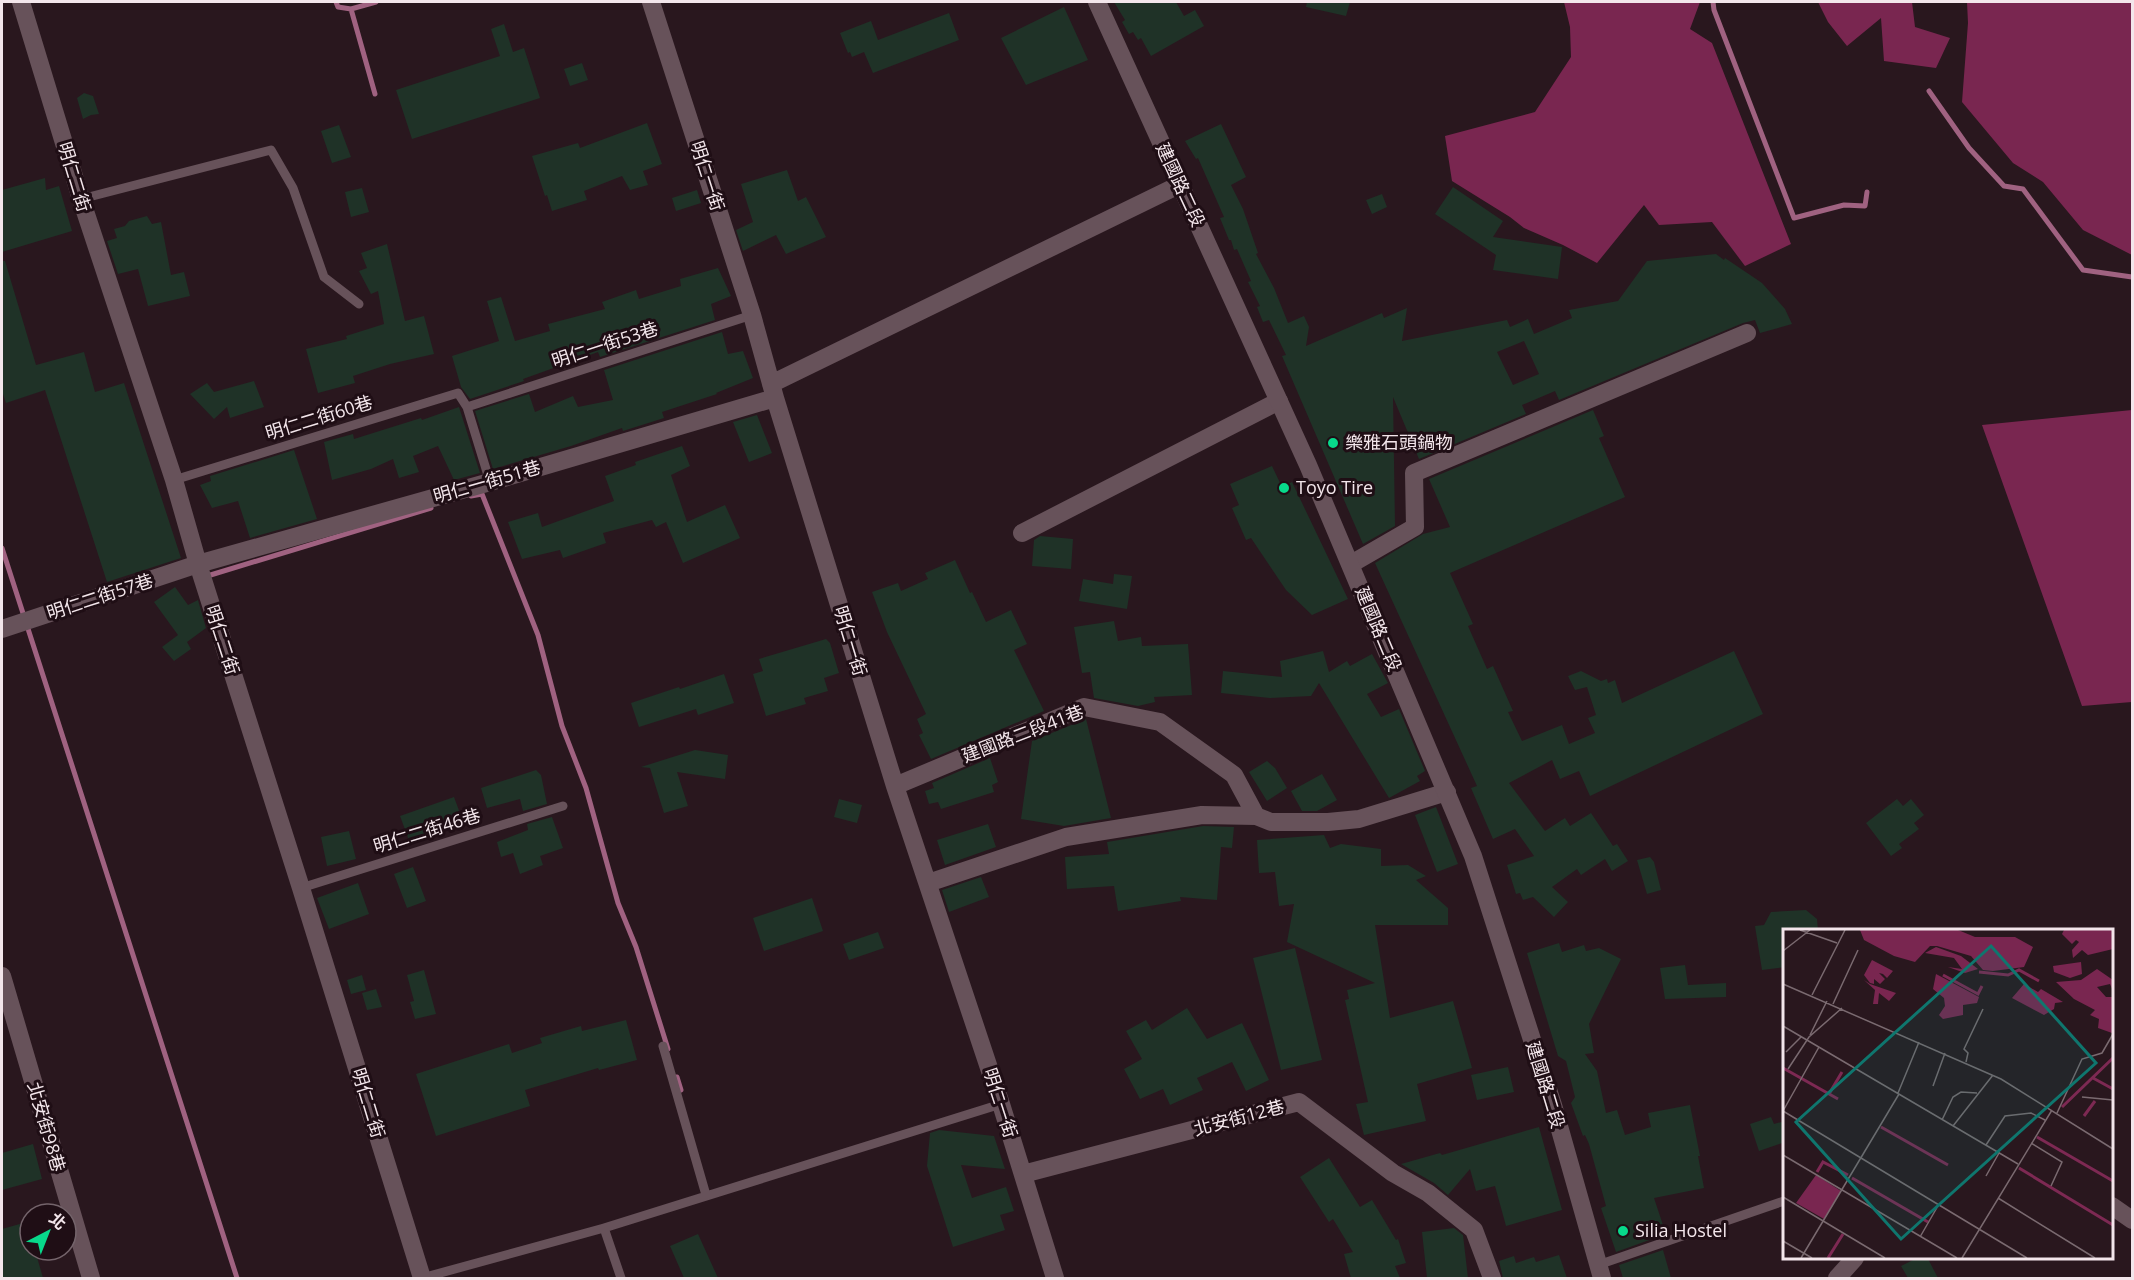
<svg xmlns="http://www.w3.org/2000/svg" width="2134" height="1280" font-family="'Open Sans','Noto Sans TC',sans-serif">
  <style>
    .forest { fill: #792650 }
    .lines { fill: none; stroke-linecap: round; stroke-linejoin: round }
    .stream { stroke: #a06281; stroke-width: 5 }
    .building { fill: #1f3227; fill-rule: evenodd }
    .service { stroke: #67525a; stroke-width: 9 }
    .minor { stroke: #67525a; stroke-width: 18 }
    .tertiary { stroke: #67525a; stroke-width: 18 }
    .poi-dot { fill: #08d98b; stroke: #1f0e15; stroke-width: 2 }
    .labels { text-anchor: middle; stroke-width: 6; stroke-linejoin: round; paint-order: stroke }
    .street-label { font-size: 18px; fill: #f3e6eb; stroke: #1f0e15 }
    .poi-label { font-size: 18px; fill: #f3e6eb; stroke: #1f0e15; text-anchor: start }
    .inset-river { fill: none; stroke: #7d2953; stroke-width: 3 }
    .inset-road { fill: none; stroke: #7a6a70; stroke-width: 1.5 }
    .view { fill: #0f766e; fill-opacity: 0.15; stroke: #0f766e; stroke-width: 3 }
    .inset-edge { fill: none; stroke: #f3e6eb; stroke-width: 3 }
  </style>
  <rect width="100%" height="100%" fill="#29171e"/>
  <path class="forest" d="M1564 2H1700L1690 29 1712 43 1791 244 1745 266 1712 222 1659 225 1644 205 1597 263 1563 245 1524 228 1510 217 1452 181 1445 136 1535 112 1571 57 1570 27Z
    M1818 2H1912L1915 27 1950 38 1936 68 1884 61 1881 18 1847 46 1828 22Z
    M1967 2H2132V255L2083 230 2043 182 2013 163 1962 102 1968 23Z
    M2132 410V702L2082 706 1982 425Z"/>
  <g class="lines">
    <path class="stream" d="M336 2 338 7 351 9 375 94
      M1713 2 1714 10 1794 218 1844 205 1865 206 1867 192
      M351 9 376 2
      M1929 91 1969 148 2004 186 2023 189 2083 270 2132 277
      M471 496 482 494 538 635 562 726 586 788 618 903 636 947 668 1049
      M2 548 237 1278
      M204 577 431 508
      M677 1077 681 1090"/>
  </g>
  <path class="building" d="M1114 2H1176L1184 16 1195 10 1204 26 1151 56 1141 38 1138 40 1133 32 1129 34 1122 22 1125 20Z
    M1307 2H1350L1346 16 1306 7Z
    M1064 7 1088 60 1026 85 1001 38Z
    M949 13 959 40 873 73 864 52 852 57 850 52 848 53 840 33 871 21 878 40Z
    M504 24 513 52 524 48 540 98 412 139 396 90 500 56 491 29Z
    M582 63 588 80 570 86 564 69Z
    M84 93 93 96 99 114 91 115 83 119 77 98Z
    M647 123 662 164 643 171 648 185 630 190 622 176 584 191 587 200 552 211 547 195 545 196 532 156 578 143 580 148Z
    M1221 124 1246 177 1231 185 1243 209 1258 253 1256 254 1274 288 1288 323 1304 316 1309 327 1306 346 1382 313 1384 318 1407 308 1402 341 1507 320 1510 327 1528 319 1534 334 1572 318 1569 310 1618 301 1647 261 1716 254 1724 260 1725 258 1762 283 1785 309 1792 324 1760 333 1755 320 1743 323 1559 400 1555 391 1522 405 1526 414 1419 459 1393 397 1395 526 1363 544 1282 356 1286 355 1269 320 1263 322 1257 307 1260 306 1248 282 1251 281 1237 249 1234 250 1231 240H1229L1220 218 1224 217 1198 158 1196 159 1185 141ZM1524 341 1539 374 1513 385 1497 352Z
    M339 125 351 157 332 163 321 131Z
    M787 170 798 201 806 197 826 237 786 254 776 235 743 251 736 230 753 222 741 184Z
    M45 178 46 190 59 186 72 231 2 252V190Z
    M1453 187 1503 221 1493 237 1562 247 1558 279 1493 270 1496 255 1435 214Z
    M362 188 369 212 351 217 345 192Z
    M697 190 701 203 676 211 672 198Z
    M1382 194 1387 207 1372 214 1366 200Z
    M147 216 152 224 161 222 171 275 184 272 190 296 148 306 138 269 118 274 107 241 117 238 114 229 125 226 129 221Z
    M387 244 405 321 424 316 434 354 390 364 353 376 355 383 318 393 306 349 347 339 346 336 384 324 378 291 371 294 359 271 367 268 361 253Z
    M2 261H5L36 365 84 352 95 392 124 383 181 558 107 582 45 390 6 403 2 391Z
    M718 268 731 296 711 304 715 320 600 357 598 352 523 379 524 381 470 399 461 387 452 356 499 341 487 301 501 297 515 341 550 331 548 324 605 309 602 302 636 290 639 299 681 286 680 279Z
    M722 332 728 354 743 351 753 378 716 393 717 394 662 412 664 418 623 431 622 428 571 446 493 469 475 411 529 394 535 412 573 396 578 407 613 400 604 370Z
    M254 381 264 407 230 418 227 407 214 419 190 394 207 383 214 392Z
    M459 407 480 473 454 480 438 446 413 456 419 472 399 478 393 459 371 469 332 480 324 442 353 434 354 439 421 418 422 420Z
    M1593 410 1604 436 1599 438 1625 497 1450 573 1473 624 1468 626 1487 669 1493 666 1513 711 1508 712 1522 741 1562 725 1569 744 1595 733 1588 718 1596 715 1587 687 1575 690 1568 676 1581 671 1601 681 1607 679 1608 683 1615 680 1622 703 1734 651 1763 714 1590 796 1579 771 1560 779 1552 760 1509 783 1545 831 1565 818 1570 826 1591 813 1613 846 1617 844 1628 861 1612 871 1605 859 1581 875 1577 869 1552 887 1568 902 1554 917 1533 897 1523 900 1520 893 1516 894 1507 865 1534 856 1515 829 1493 839 1471 788 1477 786 1375 563 1423 534 1450 527 1429 479Z
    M757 415 772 453 749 462 733 422Z
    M682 446 690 466 671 475 687 522 725 505 740 538 683 563 666 522 656 527 652 520 603 533 606 543 563 558 560 550 522 559 508 522 538 513 542 527 614 501 605 476 636 465 635 462Z
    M294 450 317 519 250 538 238 501 212 508 200 485 211 481 210 476Z
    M1272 466 1282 487 1292 482 1348 599 1312 615 1286 590 1251 538 1246 540 1232 508 1239 505 1230 484Z
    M1040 536 1073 539 1071 569 1032 566 1034 540Z
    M955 560 970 593 972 592 986 622 1011 610 1027 644 1014 650 1044 711 931 759 919 735 923 733 917 719 926 714 887 632 872 592 898 583 901 591 928 579 925 573Z
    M1114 574 1132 576 1127 609 1079 601 1083 579 1113 584Z
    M175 587 188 605 198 600 206 628 187 642 191 649 174 661 162 647 178 635 154 602Z
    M1114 621 1118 641 1141 637 1142 646 1188 644 1192 695 1154 697 1155 702 1138 706 1094 698 1090 672 1082 673 1074 627Z
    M826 639 830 643 839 673 824 678 828 691 804 698 806 704 766 716 753 674 763 671 759 659Z
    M1323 651 1329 672 1347 661 1350 666 1372 654 1388 683 1367 694 1381 717 1399 709 1425 771 1417 776 1420 781 1389 798 1319 683 1311 696 1270 698 1221 693 1223 671 1282 677 1280 661Z
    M724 674 734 703 698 715 696 709 639 727 631 703 679 687 680 689Z
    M1086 719 1111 818 1064 826 1021 819 1032 741Z
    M695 750 728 755 725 779 677 772 688 806 664 813 650 768 641 767Z
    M990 758 998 782 992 785 994 792 941 809 938 802 929 804 925 791 934 788 932 783Z
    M1267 761 1275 768 1287 788 1267 801 1249 772Z
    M536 770 541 775 547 804 523 811 520 799 487 808 481 788Z
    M1322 774 1337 800 1317 811H1302L1291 791Z
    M454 797 464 824 410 843 400 816Z
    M839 799 862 805 857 823 834 817Z
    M1897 799 1903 806 1911 799 1924 815 1914 823 1919 829 1899 844 1902 848 1891 856 1866 823Z
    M1436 807 1458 864 1437 872 1415 815Z
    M552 817 563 848 540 856 543 865 520 874 513 853 501 857 497 842 528 830 527 824Z
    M988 824 996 847 945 865 937 840Z
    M1203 826 1234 827 1232 848 1221 847 1217 900 1180 897 1181 901 1118 911 1114 886 1067 889 1065 857 1109 854 1107 842Z
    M349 831 356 859 327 866 321 837Z
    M1324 835 1330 848 1341 844 1381 849V866L1408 865 1426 876 1416 880 1448 908V925H1375L1390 1018 1453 1001 1472 1068 1417 1084 1426 1121 1364 1135 1356 1104 1368 1102 1345 1000 1349 999 1347 990 1375 983 1287 942 1294 904 1279 906 1275 872 1259 873 1257 840Z
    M1650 857 1654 862 1661 890 1647 894 1637 860Z
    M413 867 426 901 407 908 394 874Z
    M981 877 989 897 949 912 942 890Z
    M358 883 369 914 329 929 317 898Z
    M812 898 823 931 764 951 753 918Z
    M1806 910 1817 919 1818 930H1785V967L1762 970 1755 926 1764 925 1771 912Z
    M878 932 884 948 849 960 843 944Z
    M1559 943 1562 952 1584 945 1586 951 1599 948 1621 959 1589 1024 1594 1053 1585 1054 1597 1071 1606 1113 1617 1110 1625 1135 1651 1127 1648 1113 1690 1105 1700 1156H1698L1704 1188 1654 1198 1666 1234 1616 1252 1601 1208 1606 1206 1589 1144 1585 1135 1583 1136 1571 1103 1575 1097 1566 1061 1558 1056 1527 953Z
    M1295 948 1322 1060 1281 1070 1253 958Z
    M1685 965 1688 985 1726 983V997L1665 999 1660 968Z
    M424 970 436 1014 415 1019 410 1002 414 1001 407 975Z
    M362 975 366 990 351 994 347 980Z
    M376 989 382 1007 367 1010 362 993Z
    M1187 1008 1207 1039 1242 1023 1269 1080 1246 1091 1232 1062 1197 1078 1203 1090 1170 1105 1163 1089 1140 1099 1124 1069 1142 1059 1126 1031 1146 1020 1152 1030Z
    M626 1020 637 1060 599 1070 598 1068 525 1090 530 1106 436 1136 416 1074 509 1044 512 1053 542 1043 540 1038 581 1026 582 1031Z
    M1508 1067 1514 1092 1477 1100 1471 1075Z
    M1771 1117 1774 1124 1785 1121V1142L1759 1151 1750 1124Z
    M1539 1127 1562 1210 1506 1226 1495 1186 1476 1191 1470 1169 1448 1195 1434 1183 1401 1164 1440 1153 1442 1155Z
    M939 1130 994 1136 1005 1169 961 1165 972 1198 1006 1187 1014 1211 1000 1215 1005 1230 953 1247 927 1166 930 1133Z
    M33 1144 42 1179 2 1190V1153Z
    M1329 1158 1360 1207 1372 1200 1396 1240 1398 1239 1406 1263 1395 1266 1400 1278H1351L1344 1254 1353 1252 1333 1219 1329 1222 1300 1177Z
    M27 1222 30 1233V1250H35L43 1278H2V1229Z
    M1454 1228 1463 1235 1468 1278H1427L1422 1232Z
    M698 1234 718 1278H684L670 1246Z
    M1663 1250 1671 1278H1623L1619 1265Z
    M1559 1255 1567 1278H1503L1499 1261 1514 1256 1516 1263 1534 1257 1536 1262Z
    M1919 1257H1927L1938 1278H1908L1901 1266Z"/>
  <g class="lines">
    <path class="service" d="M81 199 271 150 293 188 324 277 359 304
      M467 407 752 315
      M174 480 458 393 467 407 490 482
      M301 888 563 806
      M663 1046 706 1195
      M604 1228 621 1278
      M1598 1265 1784 1201
      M422 1278 604 1228 1001 1104"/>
    <path class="minor" d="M21 2 81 199 174 480 198 564 301 888 422 1278
      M651 2 752 315 775 398 895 786 1001 1104 1055 1278
      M771 384 1179 185
      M1022 533 1279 401
      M1351 564 1415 527 1414 473 1747 333
      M2 629 198 564 490 482 775 398
      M895 786 1084 707 1160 722 1234 775 1256 816
      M928 883 1066 837 1202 815 1256 816 1271 822H1328L1359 819 1447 792
      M2 976 91 1278
      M1023 1174 1299 1102 1393 1173 1428 1193 1474 1230 1492 1278
      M2112 1206 2132 1220
      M1837 1278 1855 1258"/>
    <path class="tertiary" d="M1097 2 1308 465 1473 856 1553 1105 1602 1278"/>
  </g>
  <g class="poi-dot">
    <circle cx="1333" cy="443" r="6"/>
    <circle cx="1284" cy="488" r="6"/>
    <circle cx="1623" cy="1231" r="6"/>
  </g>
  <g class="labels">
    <g class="street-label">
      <text transform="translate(707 176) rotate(72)" y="6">明仁一街</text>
      <text transform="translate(74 177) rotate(73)" y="6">明仁二街</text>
      <text transform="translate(1180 185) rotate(65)" y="6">建國路二段</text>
      <text transform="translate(605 345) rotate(-18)" y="6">明仁一街53巷</text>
      <text transform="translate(319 418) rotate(-17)" y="6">明仁二街60巷</text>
      <text transform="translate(487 482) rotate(-16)" y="6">明仁一街51巷</text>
      <text transform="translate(100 597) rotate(-18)" y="6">明仁二街57巷</text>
      <text transform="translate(1378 629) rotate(67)" y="6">建國路二段</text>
      <text transform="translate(222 640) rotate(72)" y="6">明仁二街</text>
      <text transform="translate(850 641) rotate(73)" y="6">明仁一街</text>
      <text transform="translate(1023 734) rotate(-21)" y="6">建國路二段41巷</text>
      <text transform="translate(427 831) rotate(-17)" y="6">明仁二街46巷</text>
      <text transform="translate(1545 1085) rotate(73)" y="6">建國路二段</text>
      <text transform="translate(368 1103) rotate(73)" y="6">明仁二街</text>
      <text transform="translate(1000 1103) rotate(72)" y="6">明仁一街</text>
      <text transform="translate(1239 1118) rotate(-15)" y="6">北安街12巷</text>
      <text transform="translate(46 1127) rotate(74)" y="6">北安街98巷</text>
    </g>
    <g class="poi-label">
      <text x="1345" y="449">樂雅石頭鍋物</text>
      <text x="1296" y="494">Toyo Tire</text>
      <text x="1635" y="1237">Silia Hostel</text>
    </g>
  </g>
  <g transform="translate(1783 929)">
    <rect width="330" height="330" fill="#29171e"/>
    <path d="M77 1H175L192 8H232L250 18 241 38 210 42 200 41 188 27 154 17H147L132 33 111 27 81 11ZM281 1H330V20L305 26 299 21 290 29 289 21 296 13 293 11 289 15 279 5ZM153 18 178 27 195 40 182 44 165 38 179 40 171 29 142 24ZM89 31 110 42 104 49 100 45 96 44 102 50 97 55 91 50V55L87 54 81 46ZM298 33 299 45 287 49 271 43 270 37ZM314 40 330 51V62L327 55 314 58 323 68H330L329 104 315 99 316 90 307 86 312 81 291 70 273 53 298 51ZM153 45 196 68 194 74 180 76V86L160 90 156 86 162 77 161 69 150 60ZM81 51 87 55 113 64 106 72 96 64 95 75H90L92 61ZM241 55 255 63 258 60 280 73 272 74 271 80 261 86 229 69ZM33 246 58 262 41 290 13 274Z" fill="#792650"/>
    <path class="inset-river" d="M196 43 225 46 236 41 256 52M160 46 195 65 199 57M0 139 55 170M310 149 330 160M46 165 59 143M279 178 330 129M301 187 312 172M98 198 165 236M254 208 330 252M236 239 330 296M34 243 40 233 65 246M69 249 145 293M45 329 60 305"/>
    <path class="inset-road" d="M17 1 54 14M0 22 27 1M0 55 218 150 330 220M29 66 62 1M50 75 75 21M0 97 235 235M27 106 44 72M3 123 18 108M183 133 185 124 181 120 200 80M5 140 26 108 59 79M150 157 162 124M115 164 136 113M299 168 330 171M0 182 244 329M0 182 36 118M274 184 299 130 319 124 330 105M159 191 170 168 178 163 194 164M170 197 210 146M248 214 279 233 268 257M203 216 222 187 248 184 262 191M0 226 174 329M203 247 216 224M0 268 102 329M215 269 312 329M137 308 156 275M0 312 29 329M18 329 116 165M179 329 269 181"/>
    <path class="view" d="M208 17 313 134 118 310 13 193Z"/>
    <rect width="330" height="330" class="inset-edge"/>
  </g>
  <rect width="2134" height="1280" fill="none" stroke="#f3e6eb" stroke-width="6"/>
  <g transform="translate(48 1232) rotate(42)"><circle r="28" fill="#1f0e15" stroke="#74646b" stroke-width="1.5"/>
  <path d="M0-4.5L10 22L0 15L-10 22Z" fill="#08d98b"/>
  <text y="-9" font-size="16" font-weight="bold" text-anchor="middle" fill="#f3e6eb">北</text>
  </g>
</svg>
